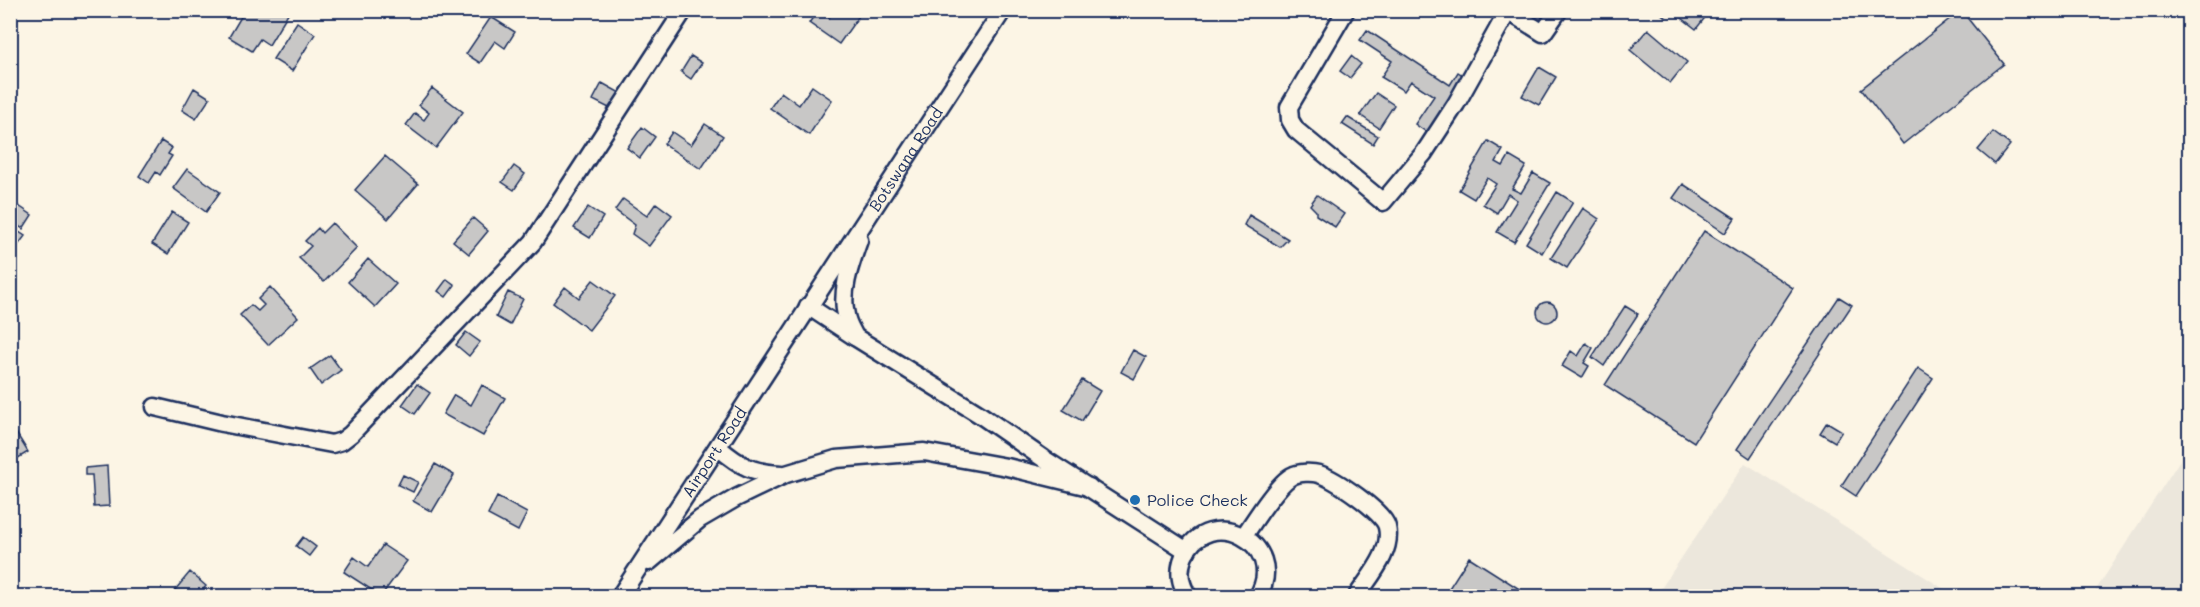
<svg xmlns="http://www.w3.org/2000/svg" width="2200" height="607" font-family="Mali,sans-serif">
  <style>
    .built { fill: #ece7dc }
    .building { fill: #c8c7c6; stroke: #1b2f5e; stroke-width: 1.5 }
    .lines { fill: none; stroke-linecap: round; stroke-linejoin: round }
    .minor-casing { stroke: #1b2f5e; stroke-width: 21 }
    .minor { stroke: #fcf5e5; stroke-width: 16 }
    .poi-dot { fill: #1f6fb2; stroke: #fcf5e5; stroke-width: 2 }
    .labels { text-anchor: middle; stroke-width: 4.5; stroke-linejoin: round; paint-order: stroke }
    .street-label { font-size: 16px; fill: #1b2f5e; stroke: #fcf5e5 }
    .poi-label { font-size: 16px; fill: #1b2f5e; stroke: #fcf5e5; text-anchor: start }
  </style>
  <rect width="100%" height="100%" fill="#fcf5e5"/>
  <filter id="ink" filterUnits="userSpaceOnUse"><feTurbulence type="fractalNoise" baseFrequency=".0167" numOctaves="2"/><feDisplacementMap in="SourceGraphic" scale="12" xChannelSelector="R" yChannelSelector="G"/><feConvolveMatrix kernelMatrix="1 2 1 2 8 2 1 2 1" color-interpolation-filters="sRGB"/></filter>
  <g filter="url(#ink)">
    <path class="built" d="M2189 446V596H2092Z
      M1745 463 1955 596H1656Z"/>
    <path class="building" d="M245 10H290L269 45 260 39 252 51 229 37Z
      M818 10 829 18 835 10H863L839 44 809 23Z
      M1657 10H1670L1665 17Z
      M1680 10H1711L1696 29 1677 14Z
      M1961 10 2004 64 1903 144 1861 89Z
      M491 17 515 32 505 48 495 41 480 63 466 54Z
      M297 22 315 34 292 71 273 59Z
      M1648 29 1687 62 1670 83 1630 50Z
      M1367 30 1450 85 1458 72 1467 78 1429 134 1415 124 1434 96 1411 81 1404 91 1381 77 1392 61 1360 40Z
      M691 56 702 63 691 79 681 72Z
      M1351 56 1361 64 1350 78 1340 71Z
      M1539 67 1556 77 1539 105 1522 96Z
      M602 83 622 94 613 110 593 100Z
      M812 86 832 100 809 135 770 108 781 92 799 105Z
      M194 88 210 98 196 119 182 110Z
      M432 88 463 112 436 148 406 125 415 113 424 120 429 113 419 105Z
      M1376 93 1394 105 1379 128 1360 115Z
      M1347 117 1378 136 1373 144 1342 124Z
      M705 124 723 136 701 169 664 144 672 132 691 145Z
      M642 127 655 137 640 158 627 148Z
      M1993 132 2010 145 1995 164 1978 150Z
      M161 141 172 148 168 154 172 156 160 175 156 172 149 183 139 176Z
      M1488 141 1503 150 1496 162 1503 166 1509 156 1526 166 1512 189 1521 193 1533 173 1550 183 1514 242 1497 232 1517 200 1508 194 1497 213 1483 204 1496 184 1487 178 1474 199 1459 190Z
      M385 156 418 184 388 219 355 190Z
      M514 166 525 174 514 190 502 182Z
      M187 169 220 192 206 212 173 188Z
      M1683 184 1735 218 1725 233 1673 198Z
      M1557 192 1573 202 1542 253 1526 243Z
      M1317 195 1344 214 1335 227 1316 215V211L1310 205Z
      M623 199 647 216 656 203 672 215 649 246 632 234 635 225 615 210Z
      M10 200 32 215 23 229 10 220Z
      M588 207 603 217 590 238 574 228Z
      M1583 208 1599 219 1567 268 1551 258Z
      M172 212 188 222 168 254 152 244Z
      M1249 215 1288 239 1280 247 1244 225Z
      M473 218 488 231 469 254 453 241Z
      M332 223 357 248 324 282 299 258 311 246 305 241 318 228 322 233Z
      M10 226 25 236 10 256Z
      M1704 231 1793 288 1694 442 1605 385Z
      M368 259 396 284 375 307 348 282Z
      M447 279 455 285 446 297 438 291Z
      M593 280 615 296 589 330 553 303 565 287 579 298Z
      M270 287 298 317 268 345 240 315 251 305 258 311 264 305 258 299Z
      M508 292 523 299 510 325 496 317Z
      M1839 297 1852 305 1750 458 1737 449Z
      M1537 312a10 10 0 1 1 20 0a10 10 0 1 1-20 0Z
      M1625 306 1638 314 1604 366 1592 357Z
      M466 332 480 342 469 356 456 345Z
      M1586 343 1593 348 1584 363 1589 366 1582 378 1562 366 1571 351 1578 356Z
      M1133 350 1146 357 1134 379 1121 372Z
      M330 355 341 370 321 385 310 369Z
      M1918 368 1933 378 1856 496 1841 486Z
      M1082 380 1100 391 1082 421 1063 410Z
      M417 384 430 393 415 414 402 405Z
      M482 385 505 398 483 436 443 414 454 395 471 405Z
      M1827 422 1842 431 1835 442 1820 433Z
      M10 423 28 452 10 463Z
      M435 464 454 475 432 512 413 501Z
      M107 466 109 506 94 507 92 475H85V468Z
      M403 475 418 482 413 492 398 485Z
      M497 497 527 513 518 531 488 515Z
      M303 537 316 547 309 556 296 546Z
      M383 545 407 561 381 596 344 572 354 557 368 567Z
      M1469 557 1521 590 1517 596H1444Z
      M190 572 206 586 198 596H170Z"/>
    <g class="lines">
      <defs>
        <g id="minor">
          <path d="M1346 10 1289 107 1290 120 1296 130 1383 202 1424 153 1456 104 1508 11 1543 33 1559 10"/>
          <path d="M808 306 855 337 979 414 1044 459 1187 551"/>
          <path d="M855 337C852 330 847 323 846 315 840 291 851 263 859 240"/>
          <path d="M155 407 222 423 332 444 342 441 351 434 533 242 684 10"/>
          <path d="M719 448C740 466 753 473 782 474"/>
          <path d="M1244 536C1254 521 1278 483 1292 476 1299 472 1312 472 1319 474 1335 479 1384 512 1387 527 1393 552 1369 577 1357 596"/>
          <path d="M649 562 700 519 736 498 786 474 836 459 924 452 1007 467 1089 487"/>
          <path id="s1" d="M620 596 1003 10"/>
          <path d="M1188 596C1180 584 1178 570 1184 556 1208 502 1289 543 1258 596"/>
        </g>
      </defs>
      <use href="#minor" class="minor-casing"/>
      <use href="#minor" class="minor"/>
    </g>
  </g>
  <circle class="poi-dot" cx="1135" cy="500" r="6"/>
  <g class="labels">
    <g class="street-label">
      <text dy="6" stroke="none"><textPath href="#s1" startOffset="522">Botswana Road</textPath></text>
      <text dy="6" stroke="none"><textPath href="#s1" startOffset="172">Airport Road</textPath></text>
    </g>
    <g class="poi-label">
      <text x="1147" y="506">Police Check</text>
    </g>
  </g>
  <rect width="2200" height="607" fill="none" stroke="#fcf5e5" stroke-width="36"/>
  <rect x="18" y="18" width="2164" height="571" fill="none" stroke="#1b2f5e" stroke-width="2" filter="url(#ink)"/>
</svg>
